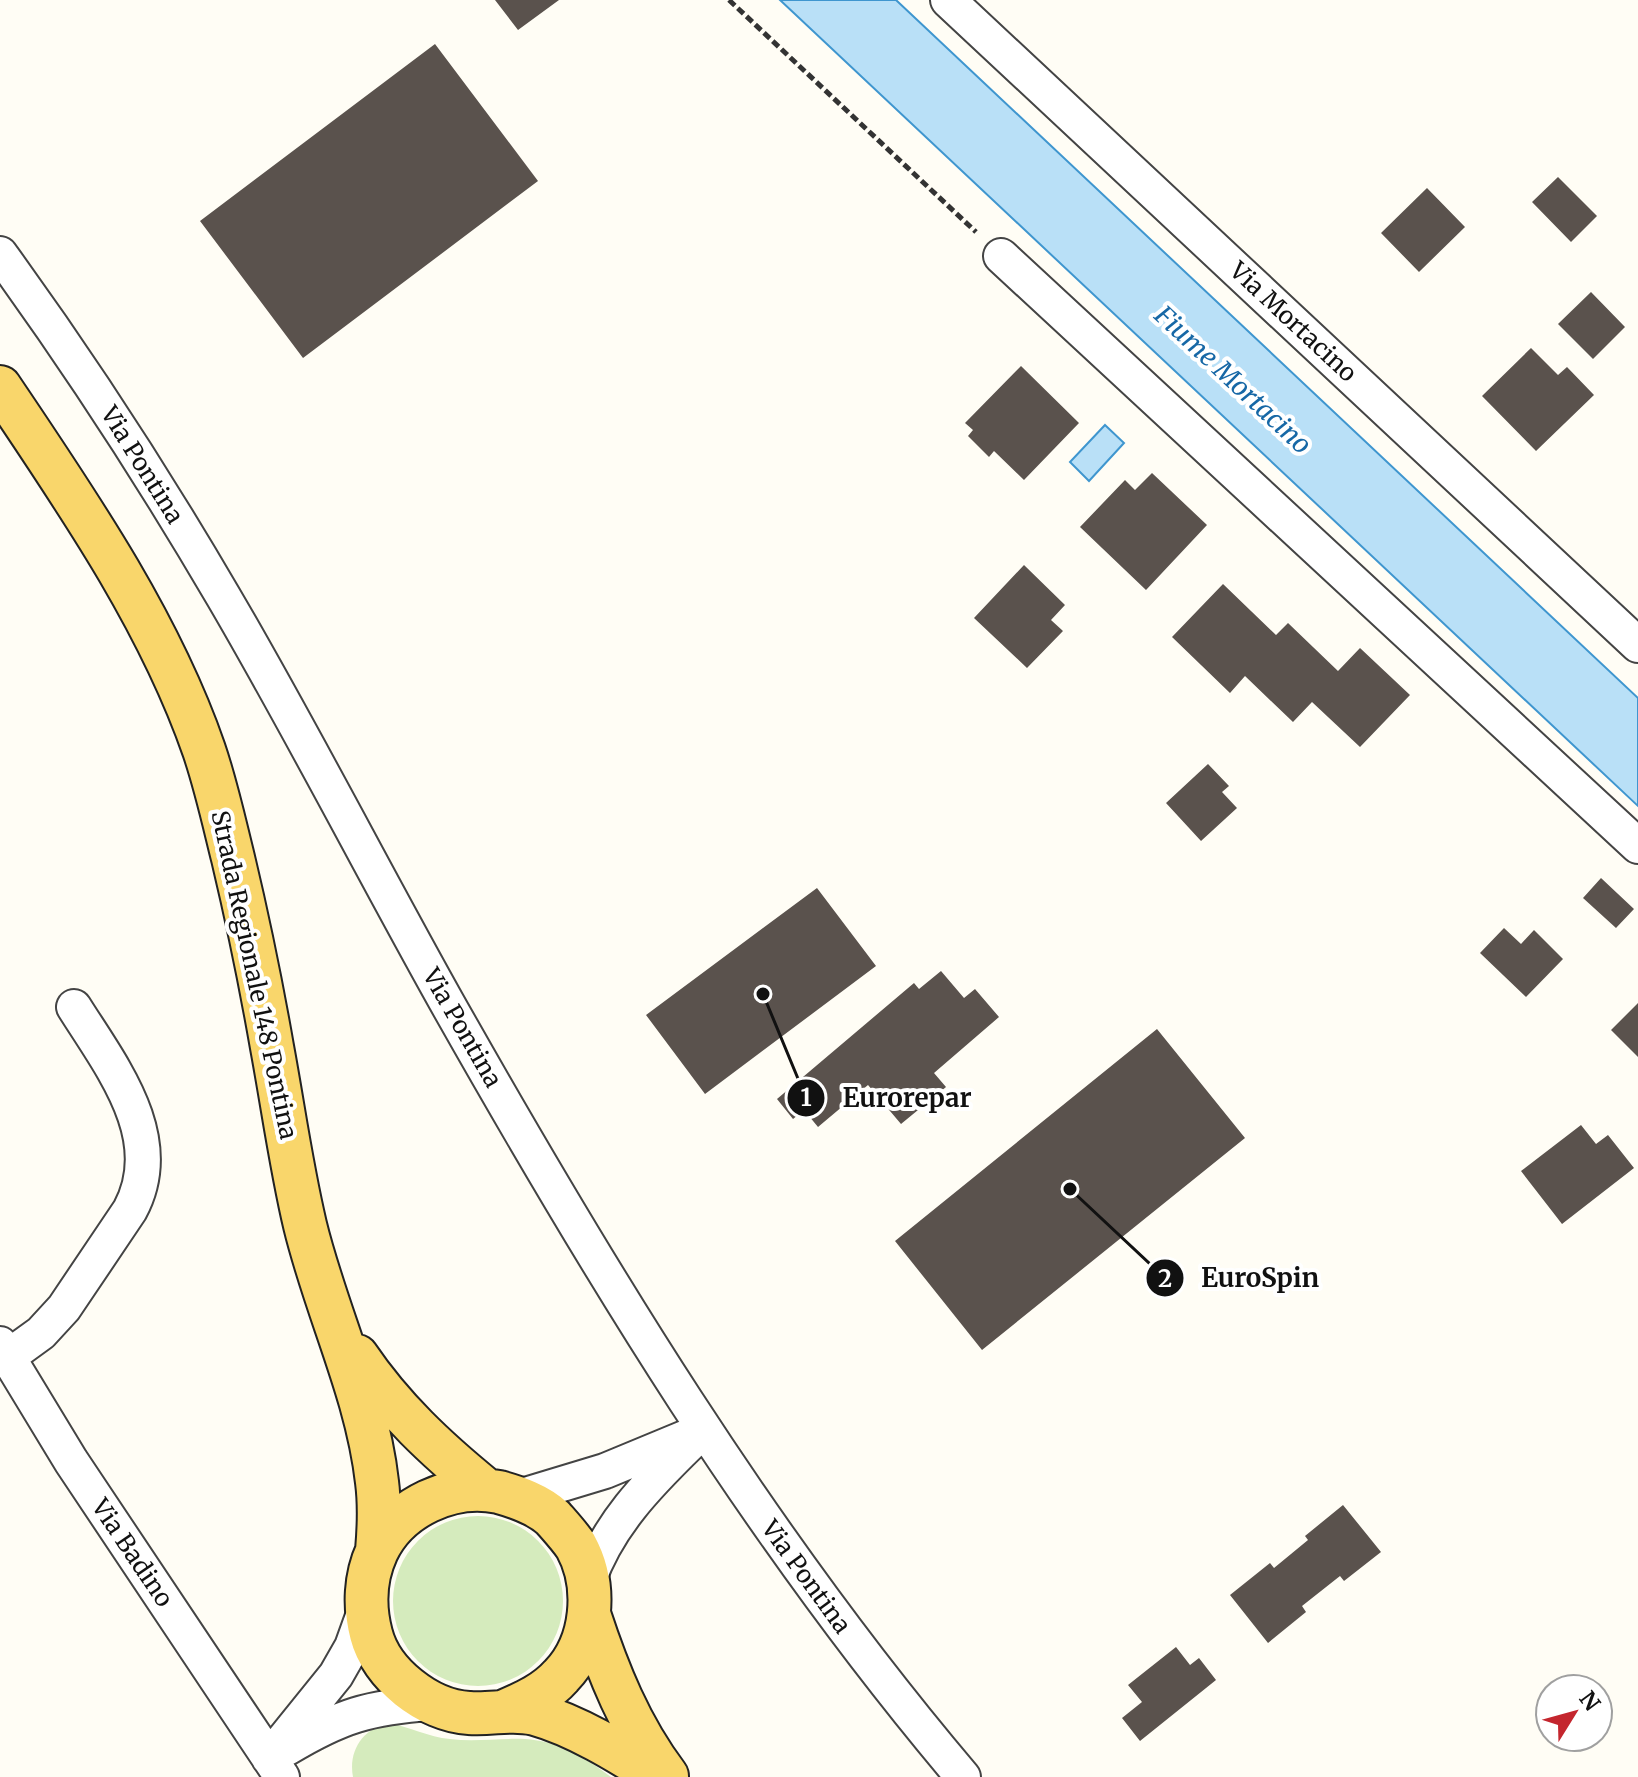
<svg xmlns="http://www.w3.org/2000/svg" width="1638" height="1777" font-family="Merriweather,serif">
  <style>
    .green { fill: #d5ebbd }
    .water { fill: #b9e0f7; stroke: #3f96cf; stroke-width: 2 }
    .building { fill: #5a524d }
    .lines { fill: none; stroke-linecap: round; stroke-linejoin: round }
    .minor-casing { stroke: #444; stroke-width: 38 }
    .major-casing { stroke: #222; stroke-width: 46 }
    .path { stroke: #333; stroke-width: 5; stroke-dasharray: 8 4; stroke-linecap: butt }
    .minor { stroke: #fff; stroke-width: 34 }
    .major { stroke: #f9d66b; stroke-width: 42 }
    .labels { text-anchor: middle; stroke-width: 8; stroke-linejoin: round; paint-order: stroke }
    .street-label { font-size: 24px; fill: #111; stroke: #fff }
    .water-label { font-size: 26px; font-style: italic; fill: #1768a6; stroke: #fff }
    .leader { fill: none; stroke: #111; stroke-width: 3 }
    .callout-dot { fill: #111; stroke: #fff; stroke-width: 3 }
    .mark-label { font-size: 24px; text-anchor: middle; font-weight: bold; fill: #fff }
    .callout-label { font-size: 26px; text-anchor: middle; font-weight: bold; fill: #111; stroke: #fff; stroke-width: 8; stroke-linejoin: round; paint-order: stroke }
  </style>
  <rect width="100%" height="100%" fill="#fffdf5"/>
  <path class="green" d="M393 1601a85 85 0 1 1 170 0a85 85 0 1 1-170 0Z
    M389 1723C410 1727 428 1737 450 1739 475 1742 500 1738 525 1739 558 1741 586 1758 611 1777H353C348 1751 363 1728 389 1723Z"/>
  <path class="water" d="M780 0H896L1638 698V806Z
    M1105 425 1124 443 1089 481 1070 462Z"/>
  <path class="building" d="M495 0H559L518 30Z
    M435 44 538 181 303 358 200 221Z
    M1558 177 1597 216 1571 242 1532 202Z
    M1427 188 1465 227 1419 272 1381 233Z
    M1591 292 1625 327 1593 359 1558 324Z
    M1531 348 1558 375 1567 367 1594 395 1536 451 1482 396Z
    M1021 366 1079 423 1024 480 994 451 989 457 968 436 973 430 965 423Z
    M1152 473 1207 525 1146 590 1080 527 1125 480 1135 490Z
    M1024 565 1065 605 1051 620 1063 631 1027 668 974 618Z
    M1223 584 1276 635 1288 623 1338 671 1360 648 1410 695 1360 747 1312 702 1293 722 1245 676 1230 693 1172 637Z
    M1208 764 1229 786 1222 792 1237 808 1201 841 1166 803Z
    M1601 878 1634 909 1616 928 1583 898Z
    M817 888 876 966 705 1094 646 1015Z
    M1504 928 1521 944 1534 930 1563 959 1526 997 1480 953Z
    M941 971 964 998 975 989 999 1017 934 1073 946 1087 901 1124 868 1085 818 1127 804 1110 793 1119 777 1099 914 983 919 989Z
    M1638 1003V1057L1611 1030Z
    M1157 1029 1245 1138 982 1350 895 1241Z
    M1581 1125 1596 1144 1608 1135 1634 1168 1562 1224 1521 1171Z
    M1343 1505 1381 1552 1344 1581 1340 1576 1302 1606 1306 1612 1268 1643 1230 1595 1270 1563 1274 1568 1308 1540 1305 1536Z
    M1176 1647 1190 1665 1199 1658 1216 1680 1140 1741 1122 1718 1142 1702 1128 1685Z"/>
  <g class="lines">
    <defs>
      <path id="minor" d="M948 0 1638 645
        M0 254C80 364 154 478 223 596 301 729 371 867 446 1001 599 1272 761 1539 963 1777
        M1001 256 1638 846
        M0 1344 71 1461 282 1777
        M8 1357 41 1333 64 1308 130 1210C169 1138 111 1066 74 1007
        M519 1497 605 1471 704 1430
        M588 1581C608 1525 647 1485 689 1444
        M287 1748C340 1716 370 1707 431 1703
        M269 1758 336 1675 352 1647 366 1608"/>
      <path id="major" d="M0 387C76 500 159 620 204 750 216 785 224 822 233 858 248 921 261 984 272 1047 283 1106 291 1166 305 1225 326 1312 367 1393 377 1482 380 1505 379 1528 377 1551
        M357 1356C393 1409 436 1449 485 1489
        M589 1614C608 1672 630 1727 667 1776
        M505 1711C526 1702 546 1693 561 1676 593 1643 598 1586 576 1546 570 1537 560 1526 553 1518 538 1504 517 1497 499 1492 452 1482 398 1507 377 1551 365 1577 364 1607 371 1634 381 1674 428 1711 469 1713 492 1715 512 1708 535 1714 578 1726 622 1754 659 1777"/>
    </defs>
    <use href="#minor" class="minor-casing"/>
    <use href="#major" class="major-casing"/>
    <path class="path" d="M729 0 976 232"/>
    <use href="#minor" class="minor"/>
    <use href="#major" class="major"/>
  </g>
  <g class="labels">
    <g class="street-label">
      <text transform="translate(1293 322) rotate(43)" y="8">Via Mortacino</text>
      <text transform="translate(142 465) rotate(58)" y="8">Via Pontina</text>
      <text transform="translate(254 975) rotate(78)" y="8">Strada Regionale 148 Pontina</text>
      <text transform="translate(462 1028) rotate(60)" y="8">Via Pontina</text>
      <text transform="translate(132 1553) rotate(56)" y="8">Via Badino</text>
      <text transform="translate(806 1577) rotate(54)" y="8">Via Pontina</text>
    </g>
    <g class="water-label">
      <text transform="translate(1233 380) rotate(43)" y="9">Fiume Mortacino</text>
    </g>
  </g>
  <path class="leader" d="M763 994L806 1098M1070 1189L1165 1278"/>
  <g class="callout-dot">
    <circle cx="763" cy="994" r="8"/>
    <circle cx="1070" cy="1189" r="8"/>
    <circle cx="806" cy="1098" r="20"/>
    <circle cx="1165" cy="1278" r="20"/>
  </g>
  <g class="mark-label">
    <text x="806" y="1106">1</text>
    <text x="1165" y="1287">2</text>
  </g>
  <g class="callout-label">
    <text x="907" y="1107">Eurorepar</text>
    <text x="1260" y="1287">EuroSpin</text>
  </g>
  <g transform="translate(1574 1713) rotate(53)"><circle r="38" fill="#ffffff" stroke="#a0a0a0" stroke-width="2"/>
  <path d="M0-6L14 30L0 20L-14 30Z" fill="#c4262e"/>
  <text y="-12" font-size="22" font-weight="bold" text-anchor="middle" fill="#111111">N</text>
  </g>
</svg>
